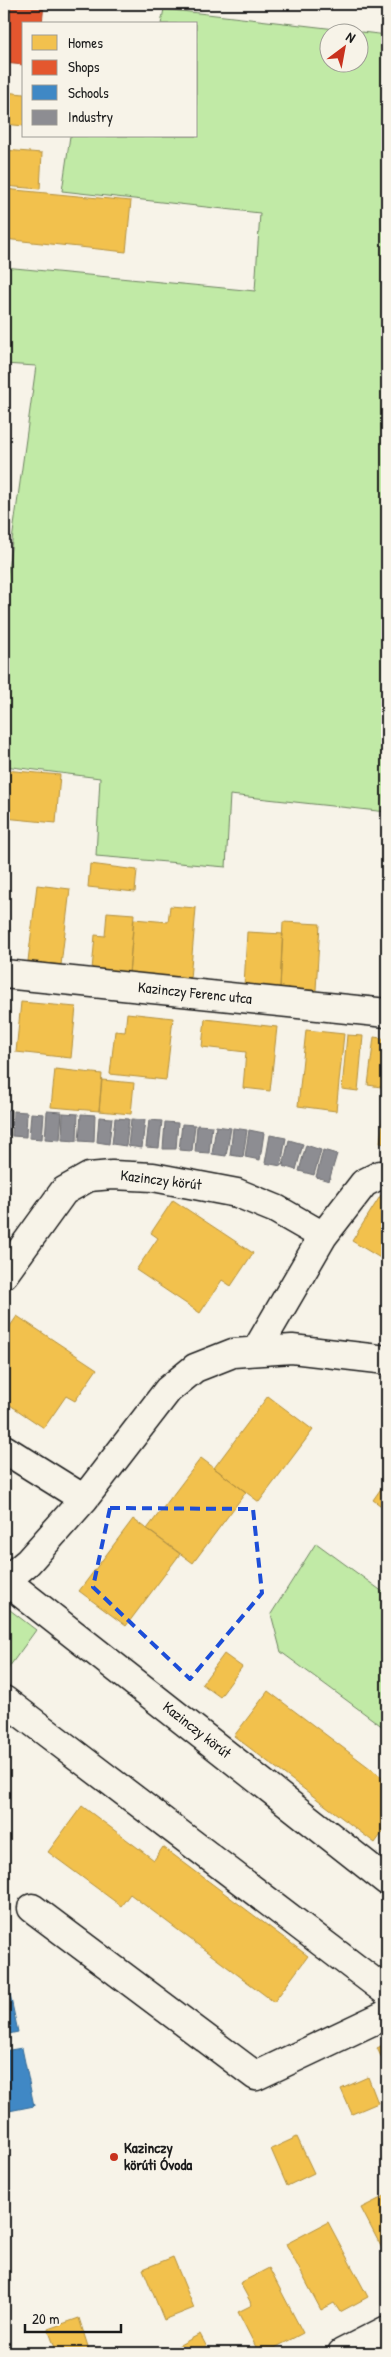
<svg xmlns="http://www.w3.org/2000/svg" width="391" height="2357" font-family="'Patrick Hand',sans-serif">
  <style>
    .green { fill: #c1eaa6; stroke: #6e8361; fill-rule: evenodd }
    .homes { fill: #f2c14e; stroke: #b2903f }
    .shops { fill: #e4572e; stroke: #a84529 }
    .schools { fill: #3f88c5; stroke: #346892 }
    .industry { fill: #8d8d92; stroke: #6b6b6f }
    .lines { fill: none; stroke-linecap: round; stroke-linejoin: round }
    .minor-casing { stroke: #1c1c1c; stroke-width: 31 }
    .minor { stroke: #f7f3e8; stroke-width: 28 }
    .marked { fill: none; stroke: #1d4ed8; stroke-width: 4; stroke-dasharray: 10 6; stroke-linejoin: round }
    .poi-dot { fill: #c8321e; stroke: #f7f3e8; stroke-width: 2 }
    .labels { text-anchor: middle; stroke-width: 5; stroke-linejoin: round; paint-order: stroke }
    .street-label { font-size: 15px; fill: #1c1c1c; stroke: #f7f3e8 }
    .poi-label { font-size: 15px; font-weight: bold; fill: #1c1c1c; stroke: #f7f3e8; text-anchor: start }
  </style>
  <rect width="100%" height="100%" fill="#f7f3e8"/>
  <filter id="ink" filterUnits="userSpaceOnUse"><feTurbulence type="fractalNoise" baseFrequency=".02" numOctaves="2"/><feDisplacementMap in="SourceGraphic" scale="10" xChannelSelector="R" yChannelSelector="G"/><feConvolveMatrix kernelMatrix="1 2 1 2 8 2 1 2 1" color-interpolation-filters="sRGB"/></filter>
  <g filter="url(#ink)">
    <path class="green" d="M164 9 387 35V812L230 795 226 867 96 856 100 778 4 766V599L36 366 4 364V267L255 291 260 213 62 191 70 136H196V24H161ZM328 32H358V62H328Z
      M316 1543 387 1595V1730L281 1652 271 1614Z
      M10 1610 36 1630 4 1674V1612Z"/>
    <path class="homes" d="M4 92 24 94V126L4 124Z
      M4 150 42 153 40 189 4 186Z
      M4 189 131 201 126 252 4 239Z
      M4 770 60 775 56 823 4 818Z
      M90 864 137 870 135 892 88 887Z
      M37 885 70 889 61 965 28 961Z
      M170 906 196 908 190 979 129 974 134 919 168 922Z
      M107 912 134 914 129 974 92 970 95 935 105 936Z
      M283 922 320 924 316 990 280 988Z
      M247 932 283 934 280 988 244 986Z
      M21 1002 76 1007 71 1058 16 1052Z
      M127 1013 173 1018 166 1080 110 1074 115 1031 125 1032Z
      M205 1019 277 1027 270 1091 243 1088 246 1052 202 1047Z
      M306 1030 344 1034 336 1111 298 1106Z
      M347 1035 363 1036 358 1091 342 1089Z
      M374 1037 387 1039V1088L368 1085Z
      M55 1069 102 1074 99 1111 51 1107Z
      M102 1080 134 1083 131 1114 99 1111Z
      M387 1088V1144L380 1143Z
      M381 1195 387 1199V1262L352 1241Z
      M173 1200 253 1253 231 1286 222 1280 200 1313 136 1270 158 1238 151 1233Z
      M17 1316 97 1369 75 1401 66 1396 44 1428 4 1401V1335Z
      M268 1396 313 1430 259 1502 214 1468Z
      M201 1458 246 1492 193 1563 147 1529Z
      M387 1480V1510L373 1500Z
      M133 1519 180 1554 126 1626 79 1591Z
      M224 1654 242 1667 220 1697 202 1684Z
      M268 1691 387 1781V1831L385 1829 375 1843 234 1736Z
      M82 1806 154 1860 163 1847 308 1956 274 2002 130 1894 121 1906 48 1852Z
      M387 2043V2069L377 2048Z
      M368 2077 378 2103 352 2114 341 2089Z
      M297 2137 314 2173 287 2186 271 2149Z
      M387 2195V2258L361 2208Z
      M328 2222 368 2297 340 2312 334 2303 321 2310 286 2244Z
      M173 2257 194 2308 164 2320 143 2269Z
      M269 2268 303 2333 265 2353H259L238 2312 252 2305 240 2283Z
      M79 2318 90 2353H57L48 2329Z
      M200 2334 210 2353H165Z"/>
    <path class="shops" d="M4 4H44L42 24H24V65L4 63Z"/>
    <path class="schools" d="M4 1975H6L18 2032 4 2035Z
      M22 2048 34 2106 4 2112V2051Z"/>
    <path class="industry" d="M4 1110H11L10 1136H4Z
      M13 1111 27 1112 26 1137 12 1136Z
      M47 1111 62 1112 60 1140 45 1139Z
      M31 1113 44 1114 42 1139 29 1138Z
      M63 1113 78 1114 77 1141 62 1140Z
      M81 1114 95 1115 94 1142 79 1141Z
      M99 1117 112 1118 109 1144 97 1142Z
      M115 1118 129 1119 126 1146 112 1144Z
      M131 1119 145 1120 142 1148 128 1146Z
      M149 1120 162 1121 159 1148 146 1147Z
      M165 1122 178 1123 176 1149H163Z
      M182 1124 195 1125 192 1151 179 1150Z
      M197 1125 212 1126 209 1153 195 1152Z
      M216 1126 231 1128 226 1156 212 1154Z
      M233 1128 247 1130 243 1157 230 1155Z
      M249 1130 264 1133 260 1160 245 1157Z
      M270 1135 286 1138 281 1166 265 1163Z
      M289 1140 303 1144 296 1170 283 1166Z
      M306 1145 321 1150 314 1175 299 1171Z
      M323 1150 337 1154 329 1181 316 1177Z"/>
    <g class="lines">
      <defs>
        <path id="minor" d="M4 974 387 1013
          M4 1274 64 1191 89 1177 112 1175 153 1177 237 1193 276 1209 323 1236
          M256 1351 323 1236 364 1183 380 1175 387 1176
          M4 1449 84 1499
          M6 1581 387 1881
          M4 1582 28 1562 84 1499 168 1390 195 1368 233 1353 292 1349 387 1360
          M4 1700 387 1992
          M32 1908 256 2076 387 2014
          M342 2353 387 2330"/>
      </defs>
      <use href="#minor" class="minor-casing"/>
      <use href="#minor" class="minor"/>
    </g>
  </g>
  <path class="marked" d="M110 1508 253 1509 262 1593 190 1679 93 1587Z"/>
  <circle class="poi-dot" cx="114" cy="2157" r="5"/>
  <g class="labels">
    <g class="street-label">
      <text transform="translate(195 993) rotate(6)" y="5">Kazinczy Ferenc utca</text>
      <text transform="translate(161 1180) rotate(7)" y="5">Kazinczy körút</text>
      <text transform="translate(197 1730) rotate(38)" y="5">Kazinczy körút</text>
    </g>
    <g class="poi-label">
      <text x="124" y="2153">Kazinczy<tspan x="124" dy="17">körúti Óvoda</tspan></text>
    </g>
  </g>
  <rect width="391" height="2357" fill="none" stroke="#f7f3e8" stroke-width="20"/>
  <rect x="10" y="10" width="371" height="2337" fill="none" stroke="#1c1c1c" stroke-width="2" filter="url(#ink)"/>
  <rect x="22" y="22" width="175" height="115" fill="#f7f3e8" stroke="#9f9d96"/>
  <rect x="32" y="35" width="25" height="15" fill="#f2c14e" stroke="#9f9d96"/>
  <text x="68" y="48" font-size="15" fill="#1c1c1c">Homes</text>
  <rect x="32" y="60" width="25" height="15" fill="#e4572e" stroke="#9f9d96"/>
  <text x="68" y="72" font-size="15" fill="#1c1c1c">Shops</text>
  <rect x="32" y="85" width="25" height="15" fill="#3f88c5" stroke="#9f9d96"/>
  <text x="68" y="98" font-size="15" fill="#1c1c1c">Schools</text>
  <rect x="32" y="110" width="25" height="15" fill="#8d8d92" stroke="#9f9d96"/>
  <text x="68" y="122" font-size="15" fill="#1c1c1c">Industry</text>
  <g transform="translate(344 48) rotate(32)"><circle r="24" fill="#f7f3e8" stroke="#9f9d96"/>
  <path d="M0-4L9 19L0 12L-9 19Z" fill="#c8321e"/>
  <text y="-8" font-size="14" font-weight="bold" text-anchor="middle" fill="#1c1c1c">N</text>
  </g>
  <path d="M25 2324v8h96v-8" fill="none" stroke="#1c1c1c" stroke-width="2.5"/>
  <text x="32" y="2324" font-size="15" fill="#1c1c1c" stroke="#f7f3e8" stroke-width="4" paint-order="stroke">20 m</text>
</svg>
